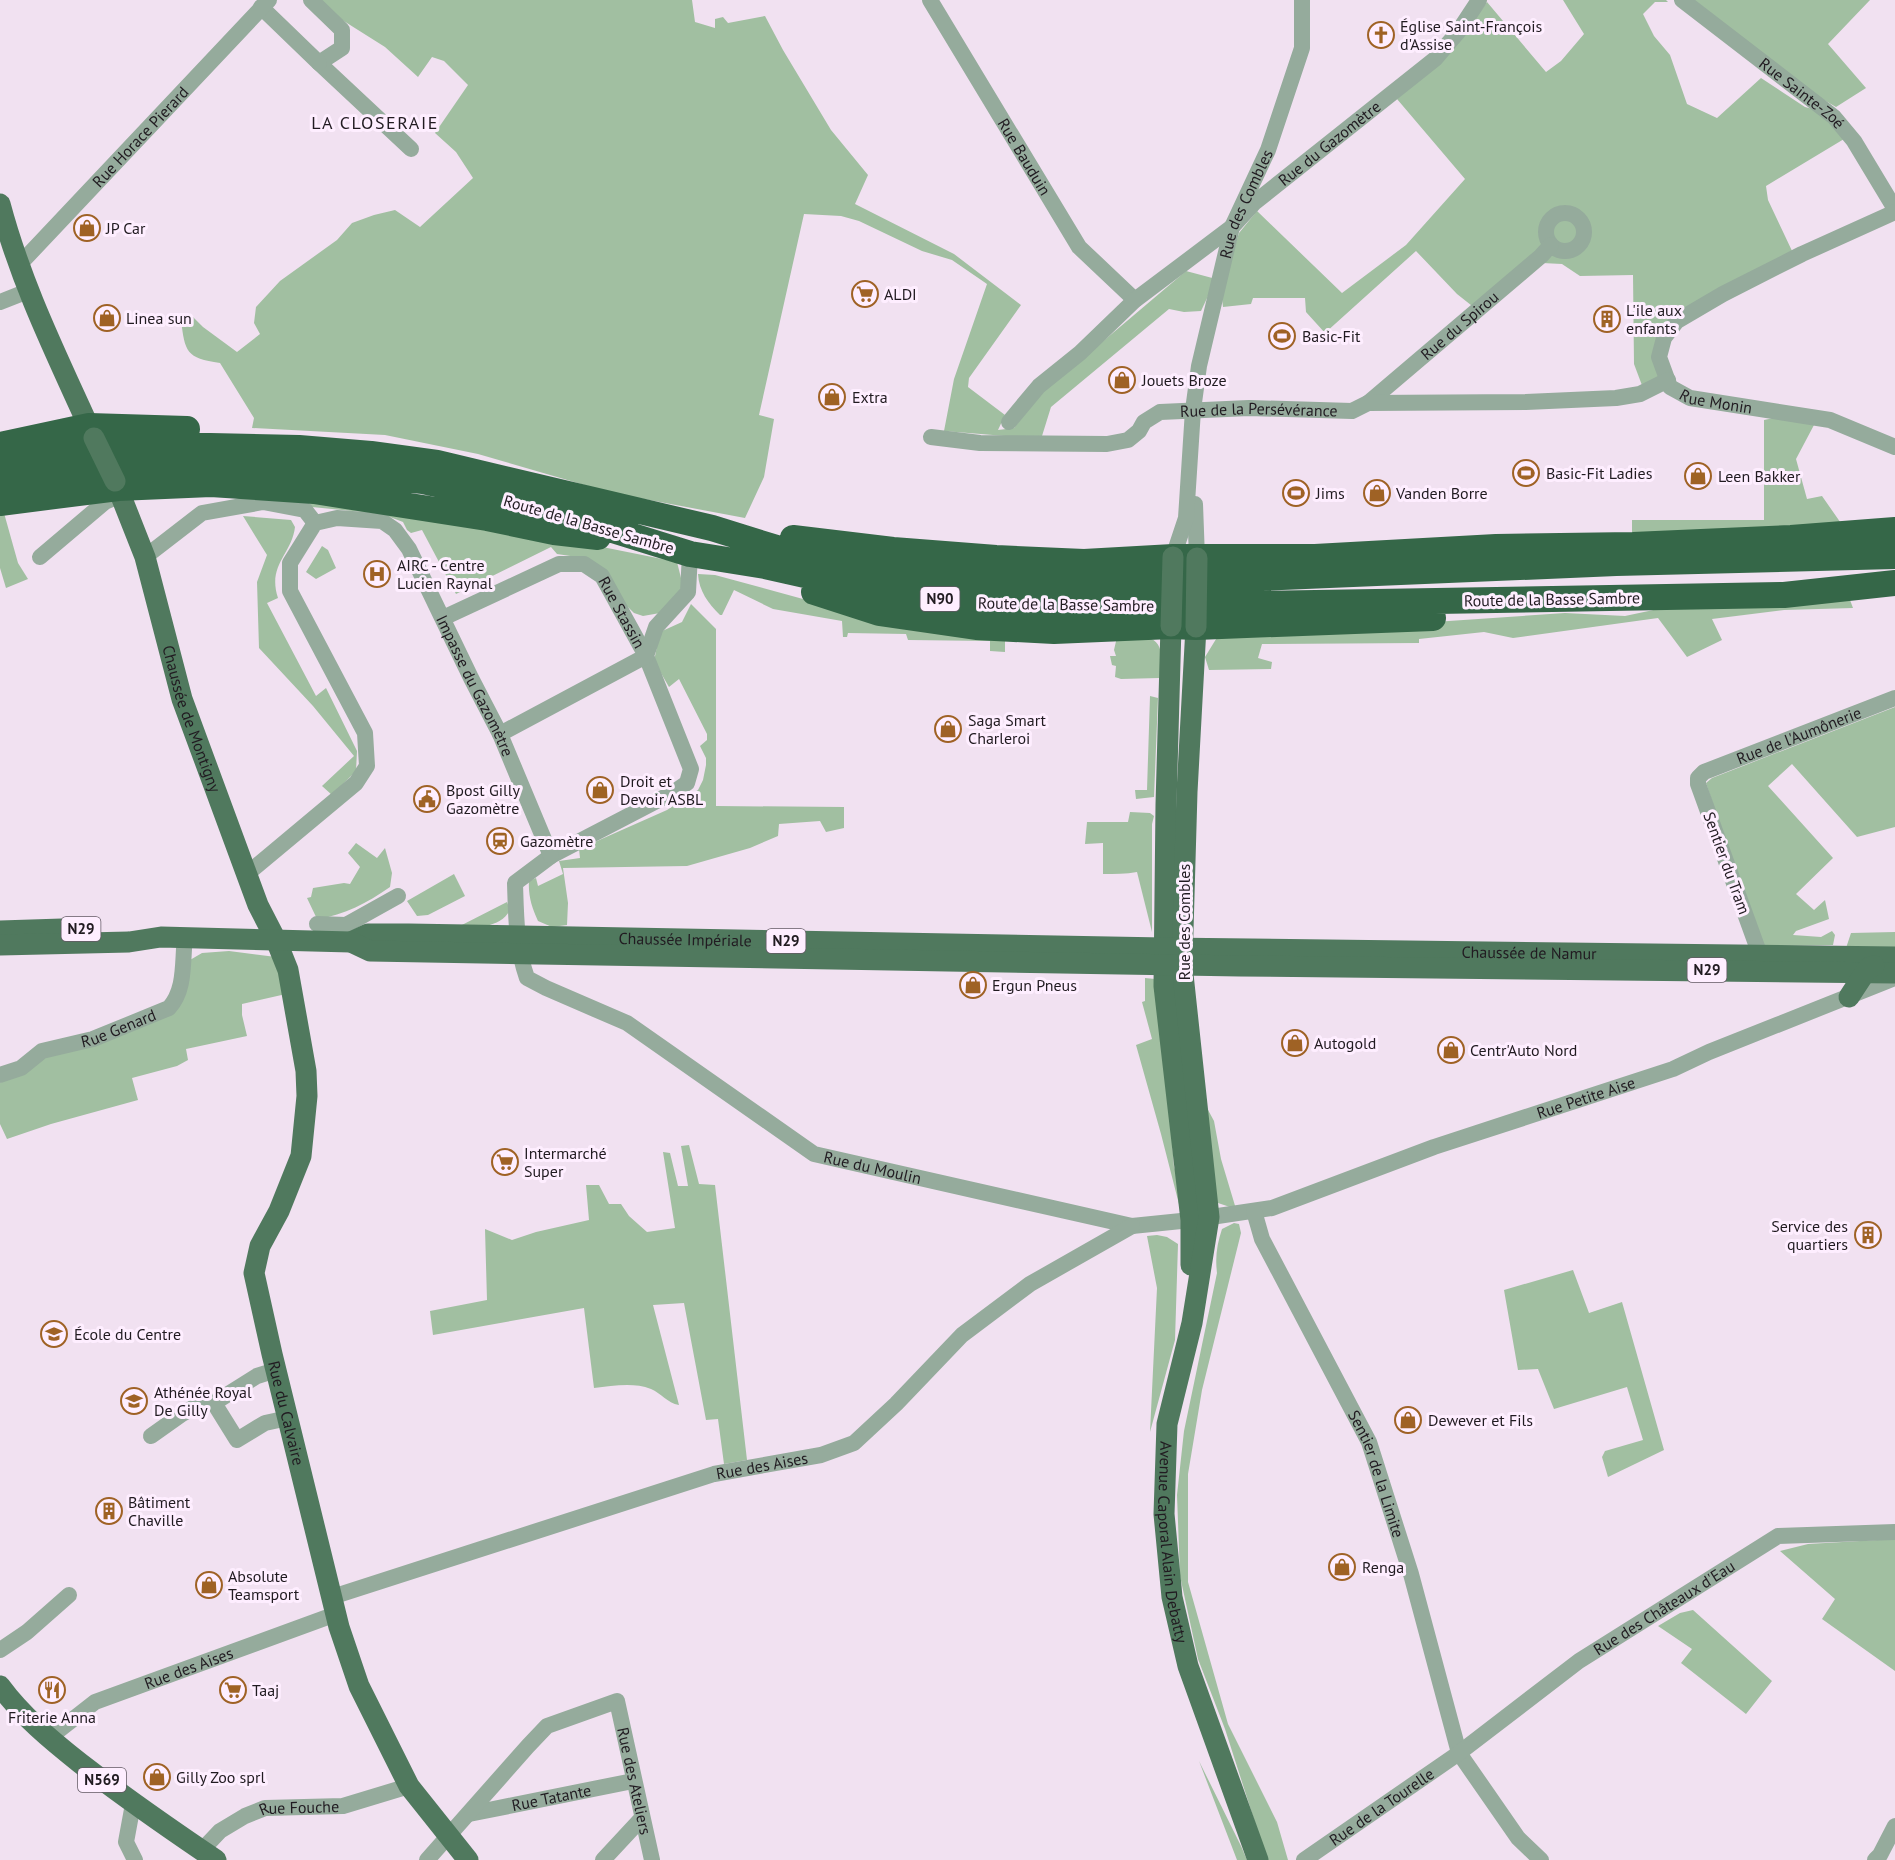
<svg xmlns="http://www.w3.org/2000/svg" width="1895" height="1860" font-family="'PT Sans',sans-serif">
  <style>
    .green { fill: #a1bfa1 }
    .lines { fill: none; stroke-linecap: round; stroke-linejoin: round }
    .minor { stroke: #95ab9c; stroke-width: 16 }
    .major { stroke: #50795e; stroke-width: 21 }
    .highway { stroke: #356748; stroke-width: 26 }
    .major-bridge { stroke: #50795e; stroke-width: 21 }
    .labels { text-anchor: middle; stroke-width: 6; stroke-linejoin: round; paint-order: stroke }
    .shield { fill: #feeeff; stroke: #635a64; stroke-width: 1.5 }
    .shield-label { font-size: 15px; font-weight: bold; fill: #211b21 }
    .poi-label { font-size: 16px; fill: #211b21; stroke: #feeeff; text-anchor: start }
    .street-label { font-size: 16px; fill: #211b21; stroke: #feeeff }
    .neighbourhood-label { font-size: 18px; letter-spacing: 1.5px; fill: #211b21; stroke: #feeeff }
  </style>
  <rect width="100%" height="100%" fill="#f1e1f1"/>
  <path class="green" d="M319 0H692L695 22 715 28V19L723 17 728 23 765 16 783 50 831 130 868 175 855 204 954 254 1021 305 969 378 968 387 1005 415 998 430 1014 428 1041 392 1075 365 1186 271 1216 279 1201 311 1184 312 1169 309 1051 407 1042 436H1005L944 431 954 379 987 284 952 260 922 251 859 221 841 216 804 214 759 415 774 419 764 477 745 518 612 493 478 454 385 435 252 428 254 418 220 363C186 358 185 352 181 320L189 313 203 327 237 352 260 334 254 323 256 307 280 281 337 240 352 223 374 215 395 210 420 227 473 178 456 152 435 133 468 85 444 61 432 57 418 77 385 47 339 18Z
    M1563 0H1666L1668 2H1655L1643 14 1654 36 1670 55 1687 104 1717 118 1761 78 1805 107 1831 114 1849 136 1766 186 1768 200 1793 253 1677 321 1658 377 1643 388 1634 364 1633 275 1580 276 1562 264 1542 263 1481 313 1457 294 1416 251 1325 333 1306 312 1305 298H1253L1251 304 1223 307 1221 290 1239 233 1257 211 1342 293 1406 245 1465 179 1397 99 1456 45 1487 2 1546 72 1561 61 1584 34Z
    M1685 0H1870L1828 44 1866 88 1836 107 1776 72Z
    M1789 415 1814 425 1796 459 1807 499 1822 496 1845 529 1632 539V520H1764V420Z
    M364 499 677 562 682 582 681 590 660 613 643 616 634 613 577 557 557 554 551 547 456 594 422 530 411 533 407 530 403 522 382 514 292 505Z
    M4 513 18 563 28 579 6 588 0 568V514Z
    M243 516 291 520 295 527C292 554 267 565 278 598L267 603 316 696 326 688 357 751 356 771 332 795 322 786 354 756 313 706 259 648 257 582 267 555Z
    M322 546 328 550 336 568 316 579 306 572Z
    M698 574 715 575 803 599 834 611 1005 640V652L990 651V641L908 640 906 634 848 633 847 637H843L842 621 773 609 734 590 722 615H720C708 603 699 591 698 574Z
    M1850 600 1853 608 1784 610 1712 619 1722 640 1687 657 1658 618 1513 638 1484 632 1419 639V643L1262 644 1258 658 1272 662 1271 669 1209 670 1205 657 1221 631H1302L1565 613 1625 616 1677 605Z
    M691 604 716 629V806L844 807V828L826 832 820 821 779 824 778 836 750 848 687 866 563 868 568 903 567 925 552 927 538 921C532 908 528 896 529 881L536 878 538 886 563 874 559 861 580 858 579 849 667 810 698 790 703 780 706 765V758L700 746 707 740V734L679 679 669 687 654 661 660 632 682 622Z
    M1117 637C1127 637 1142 635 1151 639 1165 644 1162 667 1159 678L1121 679 1115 677 1116 666 1112 665 1110 656H1116L1114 650Z
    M1150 696 1158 698 1154 797 1136 799 1135 790H1147Z
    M1895 707V827L1857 837 1792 764 1768 786 1833 858 1796 894 1814 910 1825 900 1829 919 1796 931 1793 935 1821 937 1832 931 1835 935 1833 945 1760 946 1706 783 1712 778Z
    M1130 812 1150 813 1154 816 1152 824V932L1137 872C1126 874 1115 874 1103 874V843L1085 844 1087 822H1128Z
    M356 843 377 858 385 848 392 873 390 887C367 903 345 915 317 919L307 898 311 897 313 888 344 883 350 884 360 867 348 853Z
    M454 874 465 896 428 915 417 916 407 901Z
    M507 902 510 910C500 929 474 927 456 928Z
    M1895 932V950L1846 948 1851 933Z
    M229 951 276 957 286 994 242 1004V1015L247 1036 186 1049 188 1060 177 1066 132 1078 138 1100 51 1124 7 1139 0 1124V1083L33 1063 174 1002 190 960 202 953Z
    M1145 978 1155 979 1160 983 1174 1167 1181 1183V1212L1161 1134 1136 1045 1152 1039 1142 1002 1145 1001Z
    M1207 1108 1214 1121 1221 1159 1236 1209 1209 1200Z
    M689 1145 699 1184 715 1185 747 1460 724 1464 718 1419 706 1420 684 1303 653 1305 679 1405C667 1403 661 1393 651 1389 633 1382 613 1386 594 1388L584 1308 433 1335 430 1311 487 1300 485 1229 512 1240 536 1232 589 1220 586 1185H599L609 1204H621L629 1216 647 1232 675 1228 663 1152 670 1153 678 1186H688L681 1146Z
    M1234 1223 1239 1224 1241 1233 1202 1390 1188 1474V1582L1228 1724 1277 1822 1288 1860H1267L1225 1729 1198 1659 1180 1576 1177 1495 1184 1431 1217 1273C1215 1257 1217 1244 1222 1229Z
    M1157 1235 1167 1237 1178 1244 1175 1340 1150 1432 1157 1288 1147 1236Z
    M1573 1270 1589 1313 1622 1302 1664 1450 1608 1477 1602 1457 1605 1451 1643 1440 1627 1387 1554 1409 1538 1369 1518 1370 1504 1290Z
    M1895 1539V1671L1822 1619 1835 1599 1780 1551 1808 1544Z
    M1693 1610 1772 1681 1746 1714 1681 1663 1692 1649 1658 1626 1680 1613Z
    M1199 1761 1241 1846 1247 1860H1237Z"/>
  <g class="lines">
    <g class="minor">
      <path d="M311 0 342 30V48L319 63 411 149"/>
      <path id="s1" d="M930 0 1079 247 1135 300"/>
      <path id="s2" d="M1682 0 1834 117 1854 141 1895 209"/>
      <path d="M261 7 319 63"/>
      <path id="s3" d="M1895 212 1802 254 1723 294 1677 321 1664 338 1659 357 1670 387 1690 398 1830 420 1895 447"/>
      <circle cx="1565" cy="232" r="19"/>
      <path id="s4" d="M18 266 269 0"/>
      <path d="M0 302 28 291"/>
      <path id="s5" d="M1368 403 1541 256 1551 245"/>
      <path id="s6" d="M1009 422 1039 386 1080 353 1135 300 1232 227 1254 203 1435 59 1458 32 1479 0"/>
      <path id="s7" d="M931 437 980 443 1107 444 1128 440 1139 431 1144 422 1160 412 1249 408 1352 411 1368 403 1526 402 1616 398 1640 394 1668 380"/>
      <path d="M1195 504 1197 558"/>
      <path id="s8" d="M690 554 688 592 656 627 646 656 691 769 687 783 674 792 551 856 515 883C516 915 516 947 527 978L546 988 627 1023 814 1154 1132 1226 1191 1220 1272 1208 1434 1147 1673 1069 1709 1052 1895 978"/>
      <path d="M40 557 105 502 121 495"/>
      <path d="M145 557 202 513 263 502 305 510 315 523"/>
      <path id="s9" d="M1173 557 1186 518 1193 410 1199 366 1232 227 1268 150 1302 48V0"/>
      <path id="s10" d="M443 618 559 564H584L602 576 646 656 500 734"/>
      <path id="s11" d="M247 874 356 783 367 766 365 733 290 591V563L315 523 337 518 382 521 395 530 409 549 471 678 500 734 551 856"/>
      <path d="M317 924 346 925 398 896"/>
      <path id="s12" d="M1760 955 1698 784V778L1704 772 1895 698"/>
      <path id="s13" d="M0 1075 21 1068 42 1051 93 1039 169 1008C186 989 182 962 185 937"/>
      <path id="s14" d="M1254 1211 1262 1239 1369 1442 1411 1574 1459 1753 1518 1838 1541 1860"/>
      <path d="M276 1370 257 1376 214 1403 237 1440 265 1423 288 1418"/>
      <path d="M151 1436 182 1414 207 1400 214 1403"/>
      <path id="s15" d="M332 1597 714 1474 821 1455 854 1443 896 1404 962 1335 1030 1284 1132 1226"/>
      <path d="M0 1650 27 1632 69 1595"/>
      <path id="s16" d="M49 1738 95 1702 336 1614"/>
      <path d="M133 1804 126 1842 135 1860"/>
      <path id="s17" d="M469 1814 633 1781"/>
      <path id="s18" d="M202 1850 220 1831 245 1816 265 1808 343 1806 409 1786"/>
      <path id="s19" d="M427 1860 528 1746 547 1726 617 1701 652 1860"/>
      <path d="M603 1860 642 1818"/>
      <path id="s20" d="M1304 1860 1459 1753 1579 1661 1778 1536 1895 1532"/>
      <path d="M1875 1860 1880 1855 1895 1826"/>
    </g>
    <g class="major">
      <path d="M0 204C22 287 59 360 94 438"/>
      <path id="s21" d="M115 481 145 557 182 699 258 905 276 940 288 970 306 1071 307 1096 301 1156 279 1211 260 1246 254 1273 272 1354 339 1627 359 1686 409 1786 468 1860"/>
      <path d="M1171 626 1166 805 1164 986 1191 1220V1265"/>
      <path id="s22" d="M1196 627 1187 792 1182 965 1209 1217 1192 1323 1167 1424 1164 1514 1172 1597 1188 1666 1258 1860"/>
      <path d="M0 931 62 929"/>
      <path id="s23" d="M351 942 368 934H409L1164 948 1895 957"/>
      <path d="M0 945 129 942 161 937 351 942 370 951 1240 966 1895 973"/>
      <path d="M1849 997 1868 968 1874 966"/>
      <path d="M0 1686C22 1716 51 1740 80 1763 124 1797 170 1829 216 1860"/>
    </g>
    <path class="highway" d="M0 445 89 426 187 429
      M0 465 70 452 165 445 299 448 371 454 437 463 712 528 783 550 842 563 992 582 1212 580 1616 563 1895 556
      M0 485 132 468 225 465 314 469 423 481 536 506 690 554 765 566 872 590 974 603 1081 607 1784 595 1895 583
      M0 503 118 488 211 484 314 491 487 518 554 532 598 537
      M793 538 893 550 996 558 1084 562 1173 557H1315L1496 547 1633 545 1791 538 1895 530
      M814 592 879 613 976 627 1054 631 1171 626 1196 627 1433 618"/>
    <path class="major-bridge" d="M94 438 115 481
      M1171 626 1173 557
      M1196 627 1197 558"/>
  </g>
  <defs>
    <symbol id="church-ring" viewBox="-11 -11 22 22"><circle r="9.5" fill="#feeeff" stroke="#9f6225" stroke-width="1.5"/><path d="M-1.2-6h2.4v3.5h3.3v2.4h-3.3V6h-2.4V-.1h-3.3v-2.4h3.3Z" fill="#9f6225"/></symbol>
    <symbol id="shop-ring" viewBox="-11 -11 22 22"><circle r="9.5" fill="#feeeff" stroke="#9f6225" stroke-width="1.5"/><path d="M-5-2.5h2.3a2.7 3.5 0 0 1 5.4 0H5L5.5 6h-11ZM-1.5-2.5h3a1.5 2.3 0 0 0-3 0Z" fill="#9f6225"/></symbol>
    <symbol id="supermarket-ring" viewBox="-11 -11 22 22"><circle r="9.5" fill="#feeeff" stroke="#9f6225" stroke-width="1.5"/><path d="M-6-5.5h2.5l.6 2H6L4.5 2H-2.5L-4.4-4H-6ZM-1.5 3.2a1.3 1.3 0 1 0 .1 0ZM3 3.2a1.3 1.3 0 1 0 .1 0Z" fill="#9f6225"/></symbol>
    <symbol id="building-ring" viewBox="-11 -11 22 22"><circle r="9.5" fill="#feeeff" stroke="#9f6225" stroke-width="1.5"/><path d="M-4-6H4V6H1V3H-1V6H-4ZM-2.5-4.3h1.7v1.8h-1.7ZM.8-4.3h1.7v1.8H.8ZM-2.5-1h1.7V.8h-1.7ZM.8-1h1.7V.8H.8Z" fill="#9f6225"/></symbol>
    <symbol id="stadium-ring" viewBox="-11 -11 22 22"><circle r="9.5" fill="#feeeff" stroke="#9f6225" stroke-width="1.5"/><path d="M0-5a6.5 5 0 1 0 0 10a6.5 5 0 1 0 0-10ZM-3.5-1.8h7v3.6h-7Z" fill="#9f6225"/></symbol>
    <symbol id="hospital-ring" viewBox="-11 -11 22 22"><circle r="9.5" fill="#feeeff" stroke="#9f6225" stroke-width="1.5"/><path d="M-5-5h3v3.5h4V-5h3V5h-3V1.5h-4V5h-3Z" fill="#9f6225"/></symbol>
    <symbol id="civic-ring" viewBox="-11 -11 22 22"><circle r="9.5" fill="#feeeff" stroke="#9f6225" stroke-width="1.5"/><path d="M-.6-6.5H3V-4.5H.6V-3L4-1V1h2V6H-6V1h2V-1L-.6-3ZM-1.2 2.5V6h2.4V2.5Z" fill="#9f6225"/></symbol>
    <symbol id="station-ring" viewBox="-11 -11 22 22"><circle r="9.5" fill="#feeeff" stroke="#9f6225" stroke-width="1.5"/><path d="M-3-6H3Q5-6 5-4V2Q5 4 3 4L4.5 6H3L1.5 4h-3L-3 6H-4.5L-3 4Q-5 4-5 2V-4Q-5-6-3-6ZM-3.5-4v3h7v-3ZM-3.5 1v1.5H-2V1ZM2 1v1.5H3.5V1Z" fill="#9f6225"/></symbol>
    <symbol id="school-ring" viewBox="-11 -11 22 22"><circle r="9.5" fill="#feeeff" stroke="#9f6225" stroke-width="1.5"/><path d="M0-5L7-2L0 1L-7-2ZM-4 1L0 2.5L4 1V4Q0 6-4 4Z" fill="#9f6225"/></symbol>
    <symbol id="restaurant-ring" viewBox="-11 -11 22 22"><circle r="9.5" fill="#feeeff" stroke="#9f6225" stroke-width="1.5"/><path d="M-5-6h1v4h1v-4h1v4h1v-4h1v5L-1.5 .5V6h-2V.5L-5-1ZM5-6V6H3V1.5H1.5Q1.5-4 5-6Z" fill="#9f6225"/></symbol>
  </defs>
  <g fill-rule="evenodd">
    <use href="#church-ring" x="1366" y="20" width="30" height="30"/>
    <use href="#shop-ring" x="72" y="213" width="30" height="30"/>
    <use href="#supermarket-ring" x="850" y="279" width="30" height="30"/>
    <use href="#shop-ring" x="92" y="303" width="30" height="30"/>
    <use href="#building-ring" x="1592" y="304" width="30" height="30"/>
    <use href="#stadium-ring" x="1267" y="321" width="30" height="30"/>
    <use href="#shop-ring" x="1107" y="365" width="30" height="30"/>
    <use href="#shop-ring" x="817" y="382" width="30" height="30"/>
    <use href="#stadium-ring" x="1511" y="458" width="30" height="30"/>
    <use href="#shop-ring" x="1683" y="461" width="30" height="30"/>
    <use href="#stadium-ring" x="1281" y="478" width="30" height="30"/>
    <use href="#shop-ring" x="1362" y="478" width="30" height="30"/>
    <use href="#hospital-ring" x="362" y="559" width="30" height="30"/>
    <use href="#shop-ring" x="933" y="714" width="30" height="30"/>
    <use href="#shop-ring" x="585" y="775" width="30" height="30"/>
    <use href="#civic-ring" x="412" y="784" width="30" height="30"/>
    <use href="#station-ring" x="485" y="826" width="30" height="30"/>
    <use href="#shop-ring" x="958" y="970" width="30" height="30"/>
    <use href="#shop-ring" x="1280" y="1028" width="30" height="30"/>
    <use href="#shop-ring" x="1436" y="1035" width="30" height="30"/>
    <use href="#supermarket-ring" x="490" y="1147" width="30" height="30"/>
    <use href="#building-ring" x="1853" y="1220" width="30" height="30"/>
    <use href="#school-ring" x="39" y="1319" width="30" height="30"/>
    <use href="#school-ring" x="119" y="1386" width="30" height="30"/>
    <use href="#shop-ring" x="1393" y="1405" width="30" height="30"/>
    <use href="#building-ring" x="94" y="1496" width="30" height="30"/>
    <use href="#shop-ring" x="1327" y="1552" width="30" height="30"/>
    <use href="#shop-ring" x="194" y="1570" width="30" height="30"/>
    <use href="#restaurant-ring" x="37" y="1675" width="30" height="30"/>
    <use href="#supermarket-ring" x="218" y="1675" width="30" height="30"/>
    <use href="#shop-ring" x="142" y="1762" width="30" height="30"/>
  </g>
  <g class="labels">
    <g class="shield">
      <rect x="920.5" y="587" width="39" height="24" rx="4.5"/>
      <rect x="61.5" y="917" width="39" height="24" rx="4.5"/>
      <rect x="766.5" y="929" width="39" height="24" rx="4.5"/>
      <rect x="1687.5" y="958" width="39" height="24" rx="4.5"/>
      <rect x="78" y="1768" width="48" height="24" rx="4.5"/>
    </g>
    <g class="shield-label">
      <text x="940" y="604">N90</text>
      <text x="81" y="934">N29</text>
      <text x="786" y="946">N29</text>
      <text x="1707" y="975">N29</text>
      <text x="102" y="1785">N569</text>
    </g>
    <g class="poi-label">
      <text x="1400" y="32">Église Saint-François<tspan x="1400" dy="18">d'Assise</tspan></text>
      <text x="106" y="234">JP Car</text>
      <text x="884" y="300">ALDI</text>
      <text x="1626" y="316">L'ile aux<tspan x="1626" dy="18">enfants</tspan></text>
      <text x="126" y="324">Linea sun</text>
      <text x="1302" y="342">Basic-Fit</text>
      <text x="1142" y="386">Jouets Broze</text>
      <text x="852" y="403">Extra</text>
      <text x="1546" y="479">Basic-Fit Ladies</text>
      <text x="1718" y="482">Leen Bakker</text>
      <text x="1316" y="499">Jims</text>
      <text x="1396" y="499">Vanden Borre</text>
      <text x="397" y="571">AIRC - Centre<tspan x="397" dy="18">Lucien Raynal</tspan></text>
      <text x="968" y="726">Saga Smart<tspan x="968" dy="18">Charleroi</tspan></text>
      <text x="620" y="787">Droit et<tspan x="620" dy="18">Devoir ASBL</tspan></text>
      <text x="446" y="796">Bpost Gilly<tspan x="446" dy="18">Gazomètre</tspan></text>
      <text x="520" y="847">Gazomètre</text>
      <text x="992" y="991">Ergun Pneus</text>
      <text x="1314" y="1049">Autogold</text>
      <text x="1470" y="1056">Centr'Auto Nord</text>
      <text x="524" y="1159">Intermarché<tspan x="524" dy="18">Super</tspan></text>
      <text x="1848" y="1232" text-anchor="end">Service des<tspan x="1848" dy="18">quartiers</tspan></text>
      <text x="74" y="1340">École du Centre</text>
      <text x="154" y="1398">Athénée Royal<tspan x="154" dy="18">De Gilly</tspan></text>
      <text x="1428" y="1426">Dewever et Fils</text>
      <text x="128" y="1508">Bâtiment<tspan x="128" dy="18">Chaville</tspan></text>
      <text x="1362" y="1573">Renga</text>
      <text x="228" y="1582">Absolute<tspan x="228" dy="18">Teamsport</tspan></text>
      <text x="252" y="1696">Taaj</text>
      <text x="52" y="1723" text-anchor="middle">Friterie Anna</text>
      <text x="176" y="1783">Gilly Zoo sprl</text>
    </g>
    <g class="street-label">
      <text dy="6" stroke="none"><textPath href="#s2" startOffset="152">Rue Sainte-Zoé</textPath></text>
      <text dy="6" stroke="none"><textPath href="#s4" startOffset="178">Rue Horace Pierard</textPath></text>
      <text dy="6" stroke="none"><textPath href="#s6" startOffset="426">Rue du Gazomètre</textPath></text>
      <text dy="6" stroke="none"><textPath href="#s1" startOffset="183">Rue Bauduin</textPath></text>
      <text dy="6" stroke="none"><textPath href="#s9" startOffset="363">Rue des Combles</textPath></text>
      <text dy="6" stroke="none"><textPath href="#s5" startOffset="120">Rue du Spirou</textPath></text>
      <text dy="6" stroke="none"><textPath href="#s3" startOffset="366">Rue Monin</textPath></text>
      <text dy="6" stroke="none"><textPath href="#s7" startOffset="340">Rue de la Persévérance</textPath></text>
      <text transform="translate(589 524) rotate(16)" y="6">Route de la Basse Sambre</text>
      <text transform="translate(1552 599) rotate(-1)" y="6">Route de la Basse Sambre</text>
      <text transform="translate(1066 604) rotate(1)" y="6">Route de la Basse Sambre</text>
      <text dy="6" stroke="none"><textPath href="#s10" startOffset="216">Rue Stassin</textPath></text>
      <text dy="6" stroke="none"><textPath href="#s11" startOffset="690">Impasse du Gazomètre</textPath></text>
      <text dy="6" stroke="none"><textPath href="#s21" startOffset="250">Chaussée de Montigny</textPath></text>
      <text dy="6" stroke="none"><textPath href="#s12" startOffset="298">Rue de l'Aumônerie</textPath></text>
      <text transform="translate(1727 863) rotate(70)" y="6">Sentier du Tram</text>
      <text transform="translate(1184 922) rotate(-90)" y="6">Rue des Combles</text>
      <text dy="6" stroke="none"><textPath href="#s23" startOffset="336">Chaussée Impériale</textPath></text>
      <text dy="6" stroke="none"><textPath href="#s23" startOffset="1180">Chaussée de Namur</textPath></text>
      <text dy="6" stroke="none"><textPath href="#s13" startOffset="129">Rue Genard</textPath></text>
      <text dy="6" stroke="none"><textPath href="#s8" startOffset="1686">Rue Petite Aise</textPath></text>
      <text dy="6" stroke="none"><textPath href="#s8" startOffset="946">Rue du Moulin</textPath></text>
      <text dy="6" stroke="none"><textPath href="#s21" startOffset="978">Rue du Calvaire</textPath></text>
      <text dy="6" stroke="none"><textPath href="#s15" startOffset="450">Rue des Aises</textPath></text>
      <text dy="6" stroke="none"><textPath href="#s14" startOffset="291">Sentier de la Limite</textPath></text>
      <text dy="6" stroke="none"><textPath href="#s22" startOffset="922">Avenue Caporal Alain Debatty</textPath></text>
      <text dy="6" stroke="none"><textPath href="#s20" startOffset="440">Rue des Châteaux d'Eau</textPath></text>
      <text dy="6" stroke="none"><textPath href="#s16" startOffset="158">Rue des Aises</textPath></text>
      <text dy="6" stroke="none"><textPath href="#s19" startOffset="336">Rue des Ateliers</textPath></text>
      <text dy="6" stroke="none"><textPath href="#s17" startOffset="84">Rue Tatante</textPath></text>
      <text dy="6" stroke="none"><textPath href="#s20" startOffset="94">Rue de la Tourelle</textPath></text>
      <text dy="6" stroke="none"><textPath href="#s18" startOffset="111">Rue Fouche</textPath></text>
    </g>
    <g class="neighbourhood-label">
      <text x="375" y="129">LA CLOSERAIE</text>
    </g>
  </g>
</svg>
